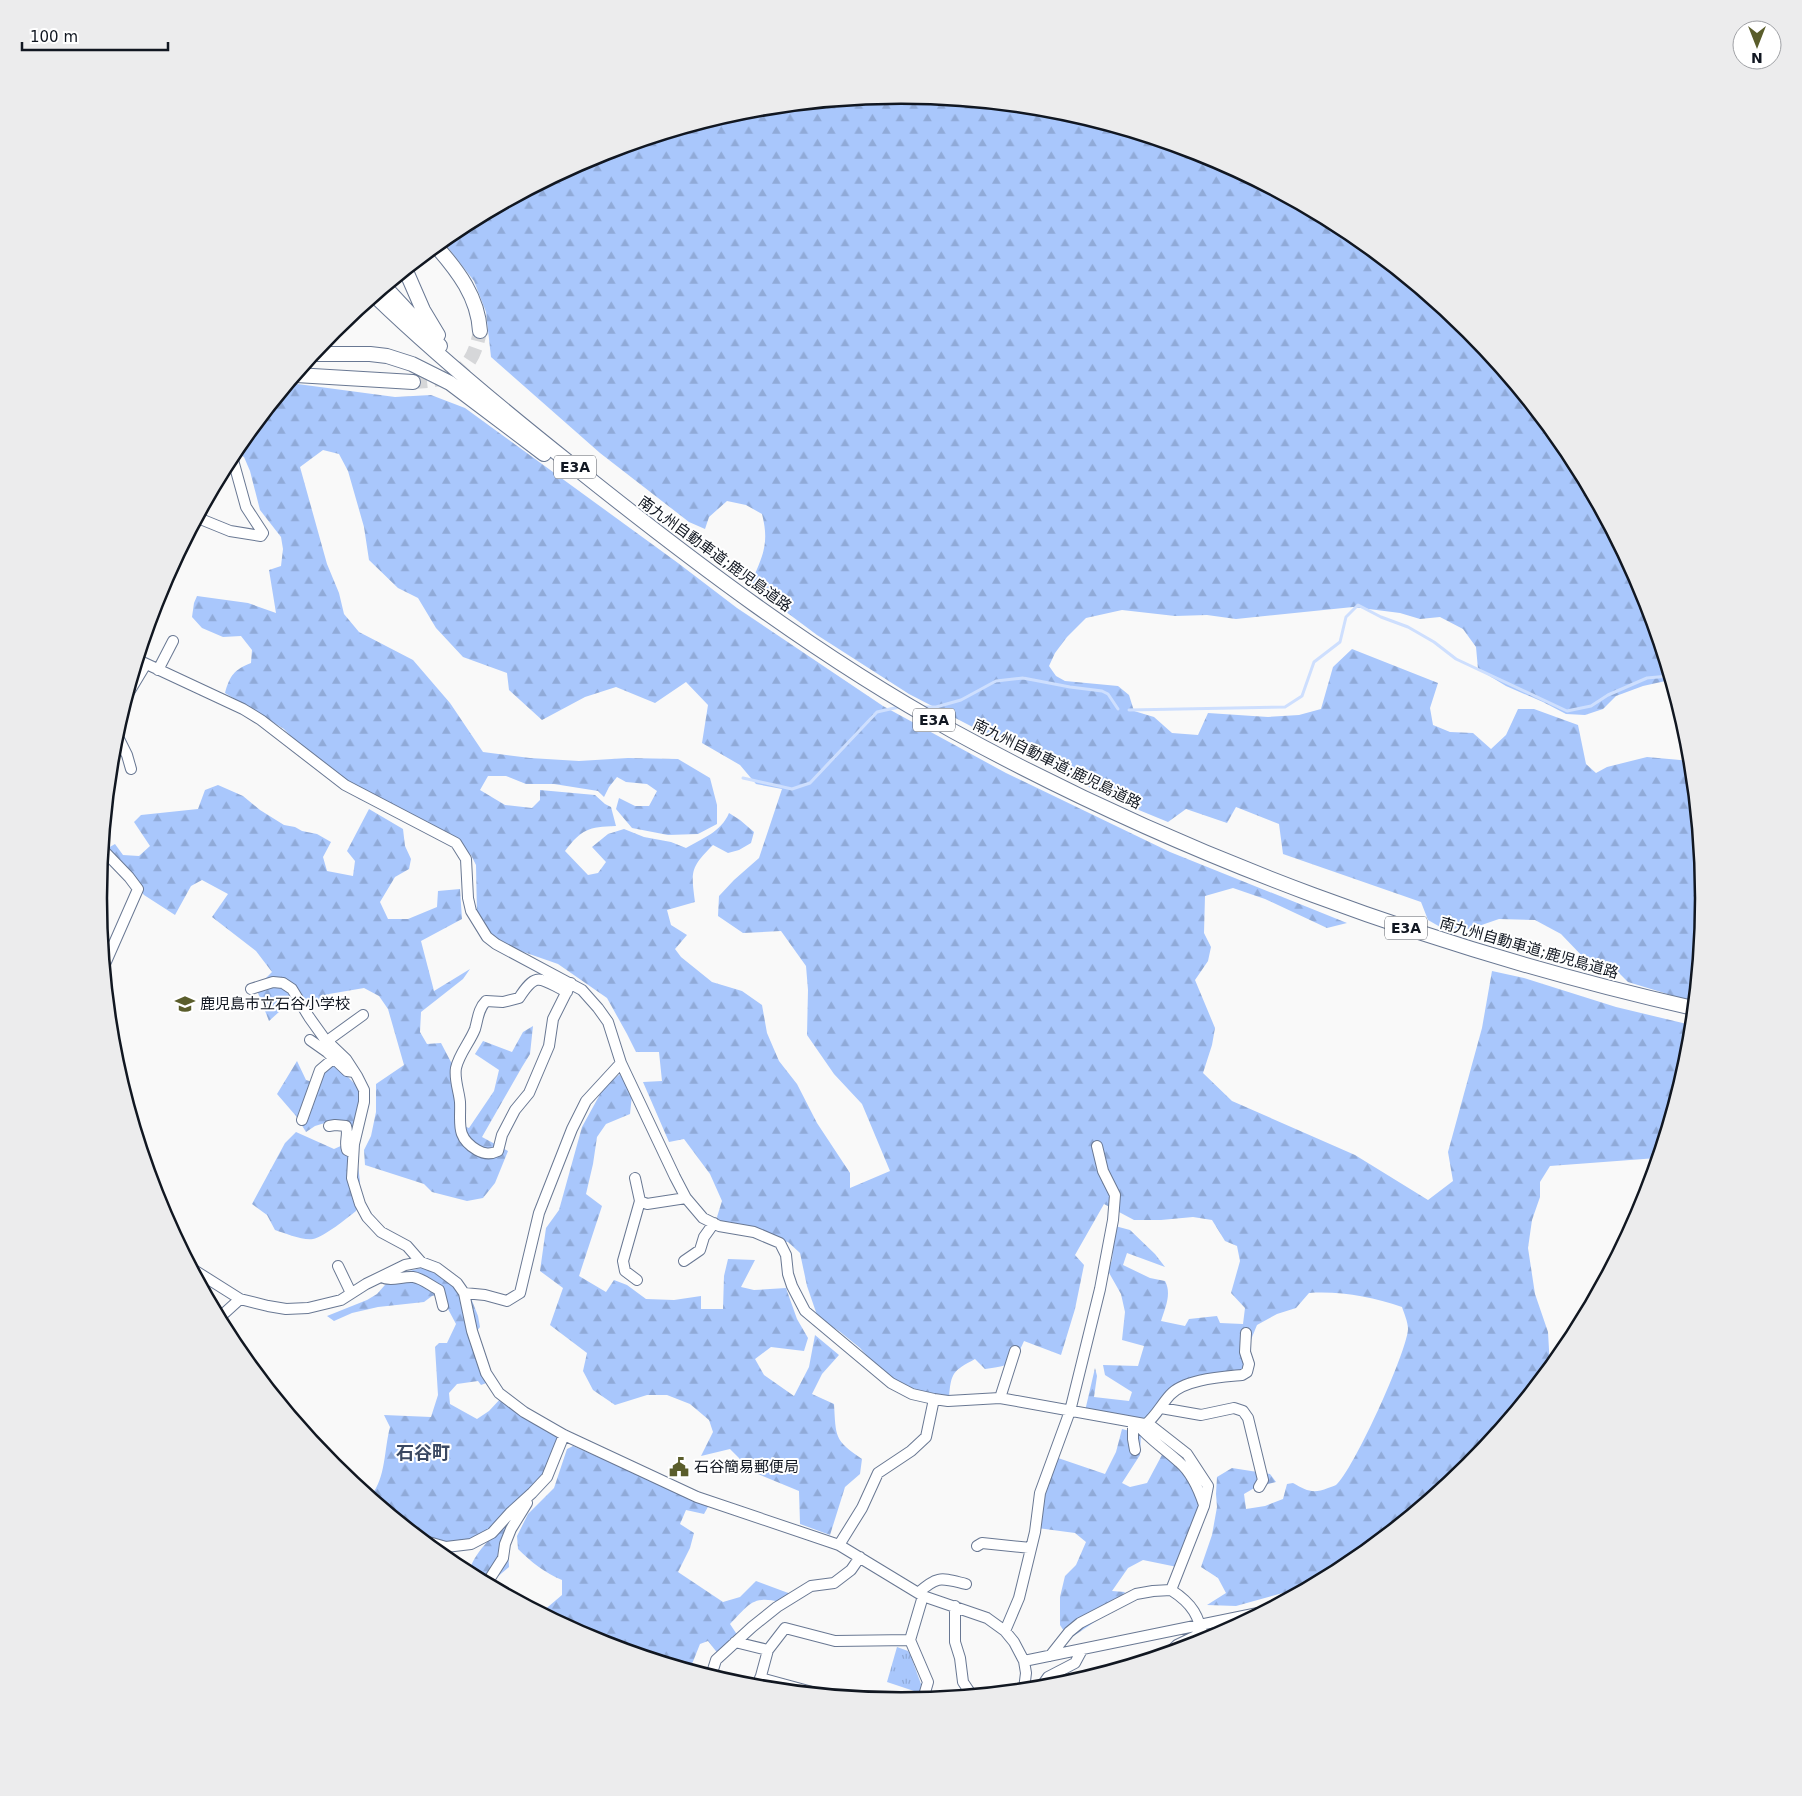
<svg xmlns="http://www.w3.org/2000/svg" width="1802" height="1796" font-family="'DejaVu Sans','Noto Sans JP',sans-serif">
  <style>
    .forest { fill: url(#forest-firs); fill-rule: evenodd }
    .park { fill: url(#park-tufts) }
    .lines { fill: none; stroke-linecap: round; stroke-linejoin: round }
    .stream { stroke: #cedffe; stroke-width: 3 }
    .highway-tunnel { stroke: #d6d7d9; stroke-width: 14; stroke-dasharray: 14 7; stroke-linecap: butt }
    .minor-casing { stroke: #697893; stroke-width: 12 }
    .highway-casing { stroke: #697893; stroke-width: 16 }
    .minor { stroke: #fff; stroke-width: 10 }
    .highway { stroke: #fff; stroke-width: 14 }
    .labels { text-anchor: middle; stroke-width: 4; stroke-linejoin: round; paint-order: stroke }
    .shield { fill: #fff; stroke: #585d64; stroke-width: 1 }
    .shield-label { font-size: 14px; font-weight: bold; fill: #111721 }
    .street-label { font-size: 15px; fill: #111721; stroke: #fff }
    .poi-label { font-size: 15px; fill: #111721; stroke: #fff; text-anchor: start }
    .quarter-label { font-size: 18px; font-weight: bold; fill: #3a4861; stroke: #fff }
    .rim { fill: none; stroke: #111721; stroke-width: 2.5 }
  </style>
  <defs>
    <pattern id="forest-firs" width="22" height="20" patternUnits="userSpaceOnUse" patternTransform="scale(1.25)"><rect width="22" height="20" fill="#a9c7fc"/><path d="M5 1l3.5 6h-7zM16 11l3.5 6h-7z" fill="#90aad8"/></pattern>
    <pattern id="park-tufts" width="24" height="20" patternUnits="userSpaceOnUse" patternTransform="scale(1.25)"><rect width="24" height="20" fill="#a9c7fc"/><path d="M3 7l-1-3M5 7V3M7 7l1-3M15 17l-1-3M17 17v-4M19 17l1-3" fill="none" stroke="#90aad8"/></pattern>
  </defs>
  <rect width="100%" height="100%" fill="#f9f9f9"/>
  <path class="forest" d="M901 95 1058 110 1209 156 1347 230 1469 330 1569 452 1643 591 1670 680 1643 686 1616 696 1603 709 1585 715 1566 714 1543 702 1506 686 1478 669 1476 647 1463 629 1440 617 1420 619 1400 613 1353 607 1236 619 1207 615 1175 616 1122 610 1086 618 1067 637 1055 653 1049 666 1056 676 1065 681 1118 686 1129 695 1134 711 1154 717 1172 733 1198 735 1208 713 1268 717 1299 715 1321 709 1333 667 1352 649 1438 683 1430 708 1433 725 1450 732 1473 733 1491 749 1506 735 1518 709H1534L1578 725 1586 764 1596 773 1607 767 1647 757 1691 761 1704 898 1694 1002 1628 982 1612 966 1584 958 1561 934 1535 920 1499 919 1470 929 1442 928 1428 920 1421 902 1283 854 1279 824 1236 807 1227 823 1186 809 1168 822 1112 799 909 694 817 635 750 585C762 557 770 545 762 514L746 505 727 501 709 517 705 529 689 522 600 453 491 357 486 312 474 281 443 241 455 230 594 156 745 110Z
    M290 383 395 397 431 395 465 408 678 563 737 608 883 706 1006 773 1170 852 1347 923 1327 928 1265 899 1233 888 1205 896 1204 933 1211 947 1208 961 1195 980 1215 1028 1212 1045 1203 1073 1232 1101 1355 1155 1428 1200 1453 1181 1448 1152 1482 1028 1492 971 1524 978 1616 1007 1691 1025 1689 1055 1657 1158 1550 1166 1540 1182V1197L1532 1220 1528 1248 1535 1294 1548 1332 1550 1367 1469 1466 1347 1566 1308 1586 1236 1606 1207 1605 1226 1593 1218 1578 1201 1567 1212 1535 1217 1507 1216 1494 1217 1477 1232 1468 1270 1474 1276 1482 1256 1487 1244 1494 1246 1509 1265 1506 1283 1499 1287 1484 1293 1483C1307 1491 1313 1494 1328 1488 1331 1487 1334 1486 1336 1485 1353 1471 1407 1352 1408 1329 1408 1322 1404 1313 1402 1307 1372 1297 1342 1291 1309 1293L1296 1308 1277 1314 1257 1325 1248 1347 1246 1371 1207 1378 1180 1392 1161 1412 1140 1423 1085 1411 1095 1368 1097 1376 1094 1397 1129 1401 1132 1392 1105 1375 1103 1365 1138 1366 1144 1346 1122 1340 1125 1312 1121 1294 1108 1271 1112 1260 1115 1226 1130 1230 1155 1254 1165 1267 1127 1253 1123 1265 1150 1278 1165 1281C1172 1294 1165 1308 1161 1321L1185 1326 1189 1319 1217 1316 1220 1323 1243 1324 1245 1308 1231 1293 1240 1261 1237 1246 1225 1241 1212 1220 1193 1217 1161 1220H1134L1104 1204 1075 1255 1084 1265 1075 1309 1061 1355 1024 1341C1013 1366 1011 1365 985 1369L975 1359C953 1371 951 1372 949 1398L936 1396 889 1380 860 1348 839 1331 818 1318 807 1286 800 1253 788 1242 750 1236 723 1228 717 1217 722 1201 710 1174 684 1139 669 1142 643 1082 662 1081 659 1052H636L627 1034 607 998 558 964 515 949 494 938 477 916 476 865 471 855 418 825 359 799 327 775 284 729 225 693C230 675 234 670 251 663L252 650 241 636 223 637 202 628 192 617 194 603 197 596 248 603 276 613 269 570 281 566 283 549 281 537 260 510 250 471 244 457 234 452ZM323 450 339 454 348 471 364 527 369 560 398 588 418 598 436 628 463 657 507 673 509 690 542 720 585 697 616 687 655 703 686 682 708 705 702 743 740 765 756 784 782 789 759 858 734 880 719 896 718 916 743 933 781 931 806 966 808 990 807 1035 834 1074 862 1104 890 1171 850 1188V1173L817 1123 797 1084 779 1061 767 1033 762 1005 742 991 712 982 681 957 675 949 687 935 671 925 667 910 695 902C691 871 690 868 713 845L728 853 739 850 751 843 754 832 740 820 729 813C721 832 703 838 686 848L671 842 644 837 624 829 608 834 592 847 606 862 598 873 588 875 565 851C582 829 588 827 616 826L611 807 605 804 595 795 540 790V800L532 808 505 805 480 790 488 776H506L526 784H554L598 791 604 797 609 787 617 777 626 782 647 784 657 791 649 806H635L619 798 616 809 632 828 668 835 698 834 717 824V805L710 778 678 759 628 758 579 761 530 758 483 752 450 703 413 660 359 632 344 614 339 593 327 564 300 467Z
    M218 785 243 796 260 810 284 825 295 827 302 831 317 834 331 842 323 857 327 871 353 876 355 861 347 851 369 809 403 829 405 846 411 859 409 869 395 877 380 902 388 919H408L437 907 438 891 460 889 462 919 421 941 434 991 470 969 463 979 421 1012 420 1032 427 1044 441 1043 463 1085 461 1125 469 1128 494 1091 499 1070 475 1054 483 1041 512 1052 523 1032 533 1026 530 1054 522 1067 482 1137 508 1151 495 1183 483 1198 467 1201 432 1192 424 1184 365 1165 364 1150 371 1136 376 1112V1084L404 1065 388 1009 379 996 364 988 329 994 307 1009 290 1002 269 1021 256 988 272 972 256 951 212 917 228 894 202 880 191 886 175 915 144 895 108 848 115 844 123 855 139 856 150 846 134 822 141 815 198 809 205 790Z
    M329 1057 339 1058 348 1077 361 1090 367 1102 366 1118 356 1150 360 1181 356 1211C347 1218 324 1237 313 1239 304 1241 284 1233 275 1230L267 1215 252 1204 285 1143 296 1132 334 1149 343 1145 344 1132 328 1122 315 1126 306 1132 296 1116 277 1094 297 1061 306 1080 316 1083Z
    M620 1074 632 1095 630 1114 606 1124 597 1137 593 1164 586 1194 602 1206 579 1276 606 1292 614 1280 627 1285 646 1299 674 1300 701 1296V1309H723L724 1276 728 1259 755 1260 741 1287 754 1290 786 1288 797 1319 808 1338 804 1351 771 1347 755 1359 764 1375 794 1396 809 1367 815 1335 839 1355 822 1374 812 1394 834 1404C836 1437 834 1440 862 1459L860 1474 845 1487 830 1535 800 1524 799 1491 746 1469 739 1458 730 1449 701 1456 713 1432 709 1420 690 1404 667 1395H647L615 1405 593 1390 583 1371 587 1353 550 1325 563 1288 540 1271 546 1228 559 1210 582 1127 604 1087Z
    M426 1267 443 1270 469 1293 478 1316 480 1327 473 1336 489 1382 481 1385 478 1381 457 1384 449 1393 450 1404 477 1419 489 1411 502 1397 560 1438 551 1459 541 1476 490 1532 461 1544 422 1539 371 1496C386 1477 384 1450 390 1427L384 1415 431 1417 438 1395 435 1347 439 1343H447L456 1324 440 1294 432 1296 424 1302 378 1307 352 1313 334 1321 327 1316 367 1300 377 1294 392 1277 405 1272Z
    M1122 1429 1141 1434 1140 1455 1122 1483 1130 1487 1147 1483 1163 1453 1175 1461 1207 1500C1204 1527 1196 1544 1182 1568L1143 1560 1128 1568 1112 1591 1125 1592 1111 1611 1069 1639 1060 1625V1597L1065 1576 1076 1565 1086 1542 1075 1533 1030 1527C1033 1499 1043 1481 1058 1458L1105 1474 1116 1452Z
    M573 1446 709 1505 704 1514 686 1510 680 1524 694 1533 690 1548 678 1572 723 1602 740 1597 756 1581 791 1594 780 1602C752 1595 749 1605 730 1624L738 1636 719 1655 708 1641 700 1644 690 1669 593 1640 542 1612 562 1595V1580C545 1573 531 1562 518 1549L517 1536 528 1514 554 1488 567 1449Z
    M522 1507 508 1546 509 1567 489 1584 470 1574C468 1555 509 1520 522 1507Z"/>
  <path class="park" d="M897 1647 908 1651 910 1654 921 1684 920 1693 887 1682Z"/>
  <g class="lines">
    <path class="stream" d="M923 707H936L961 700 996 681 1023 678 1070 687 1102 691 1108 694 1118 709
      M1129 710 1285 707 1302 696 1314 662 1340 642 1346 617 1358 605 1381 617 1408 627 1434 642 1456 659 1567 711 1591 706 1608 695 1647 678 1669 676
      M743 778 792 789 810 783 877 712 899 707"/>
    <path class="highway-tunnel" d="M413 382C454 380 472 373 480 331"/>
    <defs>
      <path id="minor" d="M198 518 230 531 261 536 263 533 246 507 233 460 230 458
        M138 660 243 709 261 720 345 785 456 843 466 859 468 898 471 911 487 937 496 944 582 990 598 1008 608 1022 621 1063 675 1177 686 1198 703 1218 719 1226 754 1232 780 1243 786 1255 788 1274 792 1286 805 1311 891 1383 912 1394 934 1399 948 1401 1000 1398 1150 1425 1187 1454 1208 1486 1204 1506 1171 1590C1193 1604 1199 1616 1204 1641
        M158 670 173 641
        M128 694 146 664
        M115 737 119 739 127 755 131 769
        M103 850 129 877 138 889 105 964
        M251 989 273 982 283 983 292 989 309 1017 324 1038 346 1059 357 1076 364 1090V1102L354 1144 352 1178 360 1204 367 1217 381 1232 407 1246 421 1262
        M567 992C540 979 537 970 519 998L503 1002 486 1001C478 1009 478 1019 475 1029 470 1042 459 1054 456 1068 454 1079 459 1091 460 1102 461 1123 455 1137 477 1150 484 1154 490 1155 498 1151L502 1135 515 1110 529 1093 549 1046 553 1019 571 983
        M310 1040 327 1052 347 1071 354 1072
        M327 1041 363 1015
        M302 1120 320 1070 333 1059
        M329 1126 335 1125 346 1126C349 1134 344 1142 347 1150L353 1153
        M635 1178 640 1201 647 1204 686 1198
        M684 1261 700 1250 704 1237 714 1223
        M338 1266 351 1293
        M194 1270 240 1299 268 1306 286 1309 308 1308 341 1300 366 1284 405 1265 421 1262 437 1268 457 1283 464 1293 472 1331 486 1373 499 1393 524 1412 564 1435 697 1497 839 1545 923 1596 987 1618 1005 1631 1014 1642 1024 1661 1026 1673 1024 1689
        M381 1277C392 1282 402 1276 413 1277 422 1278 431 1286 439 1290L443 1306
        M637 1280 625 1271 623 1261 640 1201
        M464 1293 485 1295 507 1301 520 1293 539 1213 572 1129 586 1101 621 1063
        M219 1318 240 1299
        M1000 1398 1015 1351
        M1161 1408 1201 1415 1234 1408 1243 1411 1248 1418 1263 1480 1259 1487
        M1133 1422V1439L1135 1450
        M1136 1423C1149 1439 1164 1448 1179 1462 1192 1473 1199 1490 1204 1505
        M1145 1425C1156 1416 1161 1405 1170 1395 1184 1379 1222 1377 1242 1375L1247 1372 1249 1364 1245 1352 1246 1333
        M425 1541 446 1547 471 1544 492 1533 510 1513 532 1493 547 1477 564 1435
        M839 1545 862 1508 878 1473 911 1451 926 1437 934 1399
        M977 1546 982 1543 1031 1548
        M487 1583 503 1558 505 1544 511 1529 527 1503
        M918 1593C938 1575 941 1578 966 1584
        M923 1596 910 1640 928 1682 923 1699
        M955 1606V1642L960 1658 963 1682 971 1694
        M1005 1631 1019 1598 1035 1532 1040 1493 1070 1411 1100 1289 1113 1220 1115 1195 1103 1171 1097 1146
        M735 1642 768 1650
        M1170 1652 1177 1645 1202 1633
        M1050 1656 1069 1632 1080 1623 1136 1594 1153 1591 1171 1590
        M1024 1661 1258 1613
        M711 1676 716 1660 752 1627 777 1607 811 1586 834 1583 851 1570 860 1557
        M760 1678 812 1692
        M758 1687 768 1650 785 1628 835 1641 910 1640
        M1041 1687 1048 1677 1075 1663 1082 1650"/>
      <path id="highway" d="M436 246C458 271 478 297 480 331
        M406 271 423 310 438 335
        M385 287 440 346
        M375 296C437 356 504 411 572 465 692 561 817 656 953 731 1183 857 1437 950 1693 1008
        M313 354H370L387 356 412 364 450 383 544 454
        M296 375 413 382"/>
    </defs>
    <use href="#minor" class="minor-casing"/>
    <use href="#highway" class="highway-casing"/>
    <use href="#minor" class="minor"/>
    <use href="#highway" class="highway"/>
  </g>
  <defs>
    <symbol id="school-bare" viewBox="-9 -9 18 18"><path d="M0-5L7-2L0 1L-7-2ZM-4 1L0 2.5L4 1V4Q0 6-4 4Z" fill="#5a5d2b" stroke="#fff" stroke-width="2.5" paint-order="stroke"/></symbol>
    <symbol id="civic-bare" viewBox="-9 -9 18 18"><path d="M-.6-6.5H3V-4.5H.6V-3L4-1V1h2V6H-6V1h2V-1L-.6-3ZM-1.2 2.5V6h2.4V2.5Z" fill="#5a5d2b" stroke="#fff" stroke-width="2.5" paint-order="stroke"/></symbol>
  </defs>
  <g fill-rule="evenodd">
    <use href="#school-bare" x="171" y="990" width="28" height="28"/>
    <use href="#civic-bare" x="665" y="1453" width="28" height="28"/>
  </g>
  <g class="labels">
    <g class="shield">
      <rect x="554" y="455.5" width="42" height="23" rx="4"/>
      <rect x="913" y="708.5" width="42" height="23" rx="4"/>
      <rect x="1385" y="916.5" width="42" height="23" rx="4"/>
    </g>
    <g class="shield-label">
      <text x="575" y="472">E3A</text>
      <text x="934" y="725">E3A</text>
      <text x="1406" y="933">E3A</text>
    </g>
    <g class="street-label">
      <text transform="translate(715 554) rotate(36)" y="5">南九州自動車道;鹿児島道路</text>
      <text transform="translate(1057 764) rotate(26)" y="5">南九州自動車道;鹿児島道路</text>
      <text transform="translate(1529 948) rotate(16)" y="5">南九州自動車道;鹿児島道路</text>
    </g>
    <g class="poi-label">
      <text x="200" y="1009">鹿児島市立石谷小学校</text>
      <text x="694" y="1472">石谷簡易郵便局</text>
    </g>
    <g class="quarter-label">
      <text x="423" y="1459">石谷町</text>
    </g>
  </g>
  <path d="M0 0H1802V1796H0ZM107 898a794 794 0 1 1 1588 0a794 794 0 1 1-1588 0Z" fill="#ececed" fill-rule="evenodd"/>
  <path class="rim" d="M107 898a794 794 0 1 1 1588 0a794 794 0 1 1-1588 0Z"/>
  <g transform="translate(1757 45) rotate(180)"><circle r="24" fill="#ffffff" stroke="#a0a2a6"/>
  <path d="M0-4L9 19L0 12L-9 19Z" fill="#5a5d2b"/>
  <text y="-8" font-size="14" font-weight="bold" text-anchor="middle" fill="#111721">N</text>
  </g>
  <path d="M22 42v8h146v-8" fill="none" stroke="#111721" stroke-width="2.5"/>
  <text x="30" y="42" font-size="15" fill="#111721" stroke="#ffffff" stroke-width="4" paint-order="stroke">100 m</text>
</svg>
